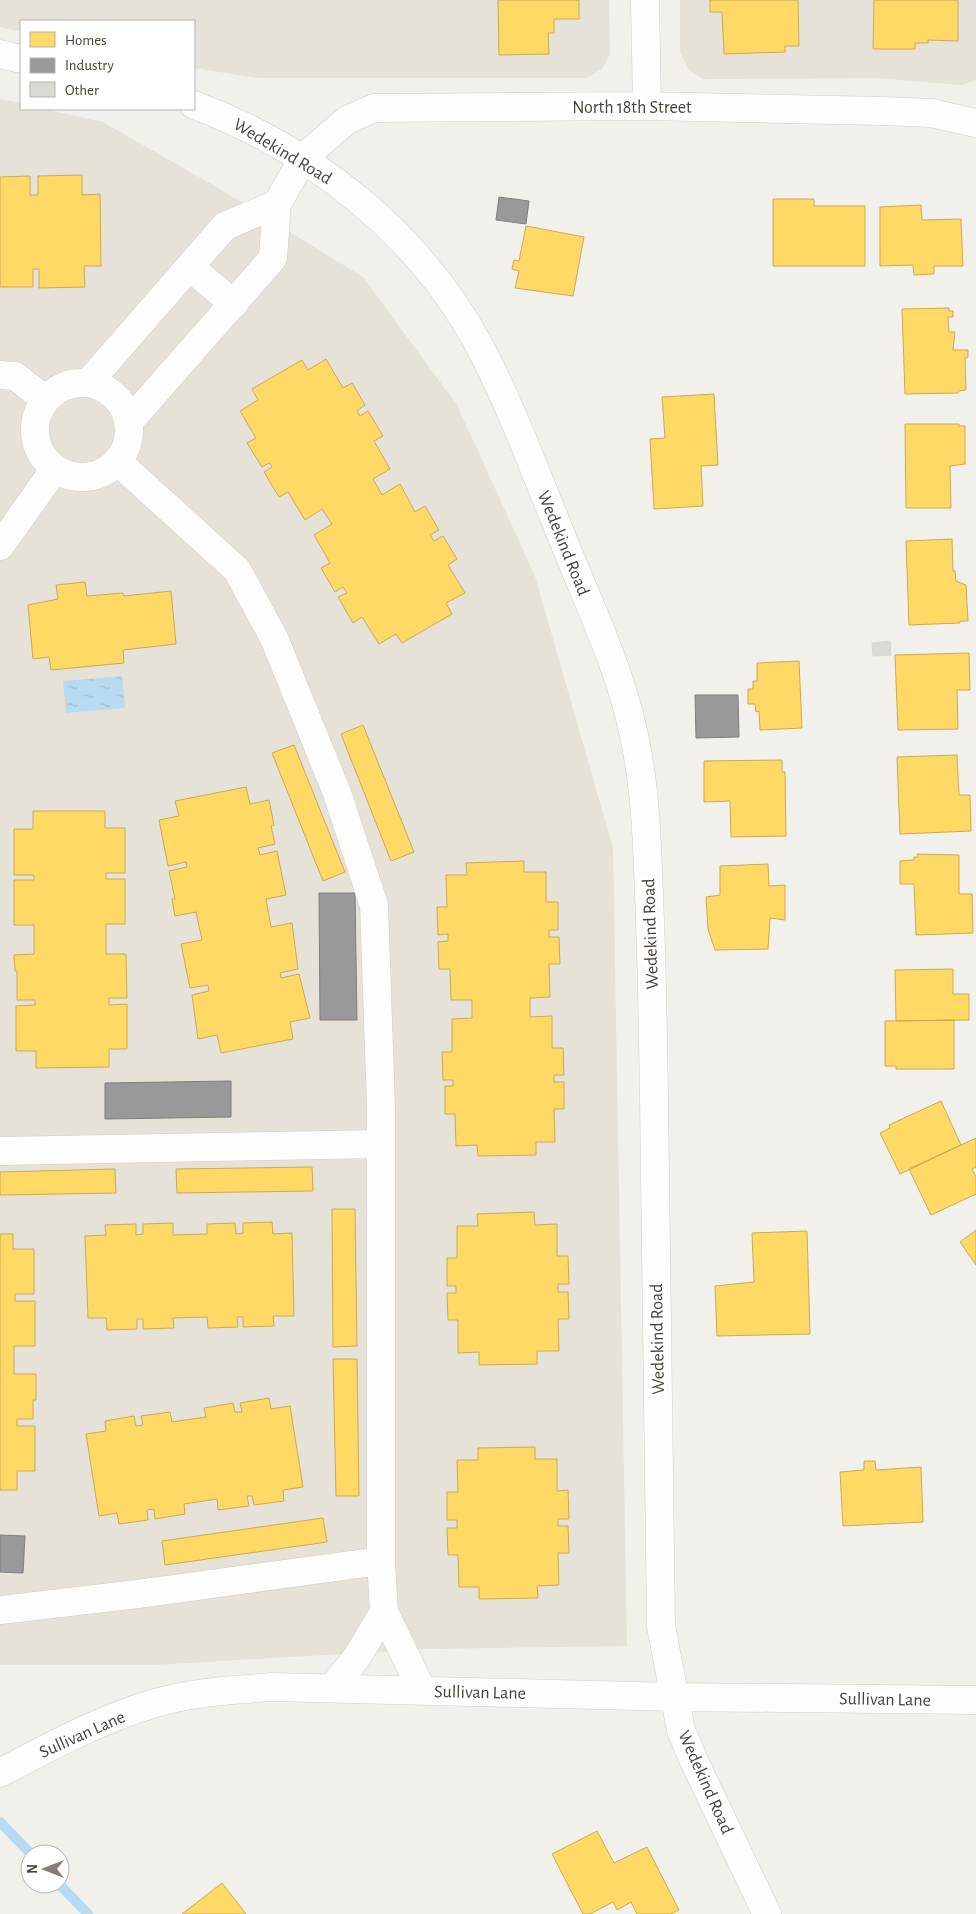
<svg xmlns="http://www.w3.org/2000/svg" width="976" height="1914" font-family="'Alegreya Sans',sans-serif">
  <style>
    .residential { fill: #e6e2d7 }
    .water { fill: url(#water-ripples) }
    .homes { fill: #ffd966; stroke: #c8ab57 }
    .industry { fill: #999; stroke: #817f7b }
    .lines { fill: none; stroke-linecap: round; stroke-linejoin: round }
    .stream { stroke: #b8dbf2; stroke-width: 10 }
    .building { fill: #dbd9d3; stroke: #dad7d0 }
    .minor-casing { stroke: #d0cdc8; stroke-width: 29 }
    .minor { stroke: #fdfdfc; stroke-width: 28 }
    .labels { text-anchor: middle; stroke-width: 5; stroke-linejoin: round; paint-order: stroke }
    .street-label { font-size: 18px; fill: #494135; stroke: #fff }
  </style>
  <defs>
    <pattern id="water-ripples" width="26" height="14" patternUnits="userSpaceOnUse" patternTransform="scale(1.25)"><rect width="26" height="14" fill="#b8dbf2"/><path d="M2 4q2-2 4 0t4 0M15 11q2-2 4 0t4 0" fill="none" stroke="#a0bdd0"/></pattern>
  </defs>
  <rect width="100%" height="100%" fill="#f2f0ea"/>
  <path class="residential" d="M0 0H609L610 54 602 69 586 78H258L194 68V21H21V32L0 27Z
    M680 0H976V80L963 85 874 78 703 79 689 70 680 52Z
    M0 99 21 103V109H44L103 122 213 185 363 277 457 405 535 576 613 848 627 1646 427 1649 154 1665H0Z"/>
  <path class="water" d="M122 676 125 708 66 713 63 681Z"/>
  <path class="homes" d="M498 0H579V19H554V33H548L549 54 499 55Z
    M710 0H798L799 46H785V52L724 54 722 12H710Z
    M874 0H958V41L928 40V43H915V49H873Z
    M82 175V195L100 194 101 266H84L85 287 39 288V269H33V287H0V177L30 176V195H38V176Z
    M773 199H814V206H865V266H773Z
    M921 205 922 220 961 219 963 266H934V274L914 275 913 265 880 266V207Z
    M526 226 584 237 573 296 515 288 519 271 512 269 514 260 519 261Z
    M949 308V311H953V317H948L949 332H955L953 350H968V357L965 358 966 390 958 391V393L905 394 902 309Z
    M326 359 343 388 352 383 365 405 357 411 360 416 368 411 383 436 374 441 390 469 373 479 382 495 400 484 415 512 425 506 439 530 430 535 434 541 443 536 457 559 448 565 465 593 446 603 452 614 402 643 396 634 379 644 362 617 353 623 338 597 347 593 343 587 335 592 321 568 330 563 314 535 332 524 322 509 305 520 288 492 279 497 264 472 272 467 269 463 262 467 247 443 256 438 240 411 258 400 252 389 302 360 308 370Z
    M714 394 718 465 701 466 703 506 654 509 650 439 665 438 662 397Z
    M905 424H959V426H965V464L950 466 951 508H906Z
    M952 539 953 571H955L956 581 966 585 968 621H960V623L909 625 906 541Z
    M85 582 87 596 123 593 124 596 171 591 176 644 123 650 124 663 51 670 49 657 33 659 28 605 58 599 56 585Z
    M969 653 970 690H957L958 729 898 730 895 655Z
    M799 661 802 728 760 730 759 711 756 712 755 704H748V689H753V681H757V663Z
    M363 725 414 852 391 861 341 734Z
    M294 745 345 872 323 881 272 753Z
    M957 755 959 795H970L971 831 900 834 897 757Z
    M782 760V772H785L786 836 731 837 730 801 704 802V761Z
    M246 787 250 804 269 800 274 825 271 826 275 844 258 848 260 855 277 851 286 895 266 899 271 927 292 923 298 969 280 973 281 978 299 974 310 1018 290 1022 293 1039 221 1053 217 1035 198 1039 192 995 209 991 208 985 190 988 181 944 202 940 196 912 175 916 172 899H175L169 871 187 867 186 862 168 866 159 820 179 816 175 801Z
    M33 811H105V828H125V873H106V879H125V924H106V954H126L127 998H109V1005L127 1004V1049H109V1067L36 1068V1051H16V1006L35 1005V1000H17V971H15L14 955 34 954V925H14V880H34V875H14V829H33Z
    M917 854 959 855V894H972L973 933 916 935 914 884H900V861L914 860V857H918Z
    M524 861V872H546V902H558V930H549V937H559L560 964H549L550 997 530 998V1017L552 1016V1048H563L564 1075H554V1082H564V1109H554L555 1142H536V1155L478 1156 477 1145 456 1146 455 1114H445V1086H453V1080H443L442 1052H452V1019L472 1018V1000H451L450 969H439L438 942 448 941V934L438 935 437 907H447L446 875H467L466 863Z
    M768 864 769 886 785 885V920L770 918 768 949 715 950 708 929 706 897 720 895V866Z
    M953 969V994H969V1020L896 1021 895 970Z
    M954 1020V1069H896V1066H885V1021Z
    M941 1101 961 1145 900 1174 880 1133 890 1128 889 1125Z
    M976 1138V1167L972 1169 976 1177V1194L931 1215 909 1169Z
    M312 1167 313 1191 177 1193 176 1169Z
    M115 1169 116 1193 0 1195V1172Z
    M332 1209H355L357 1346 333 1347Z
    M534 1212 535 1225 557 1224V1256H568L569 1284H558V1292H568L569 1319H558L559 1351H537V1364L479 1365V1352L458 1353V1320H448L447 1293H456V1286H447V1258H457V1226H478L477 1214Z
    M272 1222 273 1234 292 1233 294 1316H273L274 1326 243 1327V1317H237L238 1327 208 1328 207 1317 173 1318 174 1328 143 1329V1319H137V1329L107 1330 106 1318H88L85 1236 106 1235 105 1225 136 1224V1235L143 1234V1224L173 1223V1235L207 1234V1224L235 1223 236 1234 243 1233V1223Z
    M976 1230V1265L960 1242Z
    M807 1231 810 1334 717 1336 715 1286 754 1282 752 1233Z
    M0 1234H13V1249H34V1294H15V1301H35V1346H14V1374H36V1400H33V1419H17V1426H35V1471H17V1490H0Z
    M333 1359H357L359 1496H336Z
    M269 1398 271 1409 290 1406 303 1487 283 1490 284 1501 254 1505 252 1496H247L249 1506 218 1510 217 1499 184 1504 185 1514 155 1519 154 1509 147 1510 148 1520 119 1524 117 1513 99 1516 86 1434 106 1431 105 1421 134 1416 136 1426 143 1425 141 1416 170 1412 172 1422 206 1417 204 1408 233 1403 235 1412H242L240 1403Z
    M535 1447V1459H557V1491L568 1490 569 1519H558V1526H568L569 1553H558L559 1585 537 1586 538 1598 479 1599V1587H459L458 1555H448L447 1528H457V1520H447V1492H458L457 1460H478V1448Z
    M864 1461H875L876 1470 921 1467 923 1522 843 1526 840 1472 864 1470Z
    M323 1518 327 1542 165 1565 162 1541Z
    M597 1831 614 1863 647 1847 679 1910 671 1914H637L631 1902 617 1910 613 1902 590 1914H583L552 1854Z
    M222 1883 246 1914H182Z"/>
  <path class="industry" d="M499 197 529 201 526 224 496 220Z
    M695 695H738L739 737 696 738Z
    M319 893H355L357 1020H320Z
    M231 1081V1117L105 1119V1083Z
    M0 1535 25 1536 23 1573 0 1572Z"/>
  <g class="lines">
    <path class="stream" d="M0 1822 31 1854
      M59 1884 88 1914"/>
  </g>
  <path class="building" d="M890 641 891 655 873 656 872 643Z"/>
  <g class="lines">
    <defs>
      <path id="minor" d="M645 0 647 106
        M0 54 21 59
        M194 105C312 149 420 234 480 347 513 410 537 477 564 542 591 610 625 678 637 751 646 798 647 846 649 895 652 963 653 1031 654 1099 656 1275 658 1451 661 1626L681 1730 694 1761 767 1914
        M190 267 234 304
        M0 375 15 376 46 400
        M88 383 225 226 277 204
        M35 430a47 47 0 1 1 94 0a47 47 0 1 1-94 0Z
        M128 423 273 258 277 204 303 158 347 120 374 108 647 106 882 111 931 113 976 123
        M0 546 55 469
        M0 1151 381 1144
        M381 1561 384 1612 422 1690
        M0 1610 138 1594 381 1561V1107L374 905 337 793 274 638 237 570 117 461
        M332 1688 357 1657 384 1612
        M0 1773C49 1747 99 1720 152 1704 191 1692 232 1690 272 1687L675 1697 976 1700"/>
    </defs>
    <use href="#minor" class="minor-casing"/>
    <use href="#minor" class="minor"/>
  </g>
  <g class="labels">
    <g class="street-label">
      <text x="632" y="113">North 18th Street</text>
      <text transform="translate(283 151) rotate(31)" y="6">Wedekind Road</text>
      <text transform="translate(564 543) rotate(68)" y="6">Wedekind Road</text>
      <text transform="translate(650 934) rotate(-92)" y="6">Wedekind Road</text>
      <text transform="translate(657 1339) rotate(-91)" y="6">Wedekind Road</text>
      <text transform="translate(480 1692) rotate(1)" y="6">Sullivan Lane</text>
      <text transform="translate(885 1699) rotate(1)" y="6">Sullivan Lane</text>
      <text transform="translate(82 1734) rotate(-24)" y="6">Sullivan Lane</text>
      <text transform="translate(706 1782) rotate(66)" y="6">Wedekind Road</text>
    </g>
  </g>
  <rect x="20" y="20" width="175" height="90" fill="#ffffff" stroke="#b6b3ae"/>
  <rect x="30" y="32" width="25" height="15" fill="#ffd966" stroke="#b6b3ae"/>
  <text x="65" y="45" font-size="15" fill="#494135">Homes</text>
  <rect x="30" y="58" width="25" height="15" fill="#999999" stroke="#b6b3ae"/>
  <text x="65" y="70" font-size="15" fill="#494135">Industry</text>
  <rect x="30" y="82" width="25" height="15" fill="#dbd9d3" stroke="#b6b3ae"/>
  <text x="65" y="95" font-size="15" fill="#494135">Other</text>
  <g transform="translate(45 1869) rotate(270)"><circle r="24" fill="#ffffff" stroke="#b6b3ae"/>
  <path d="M0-4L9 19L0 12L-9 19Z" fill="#847e74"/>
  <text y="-8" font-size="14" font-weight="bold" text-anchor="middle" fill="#494135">N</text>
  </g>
</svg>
